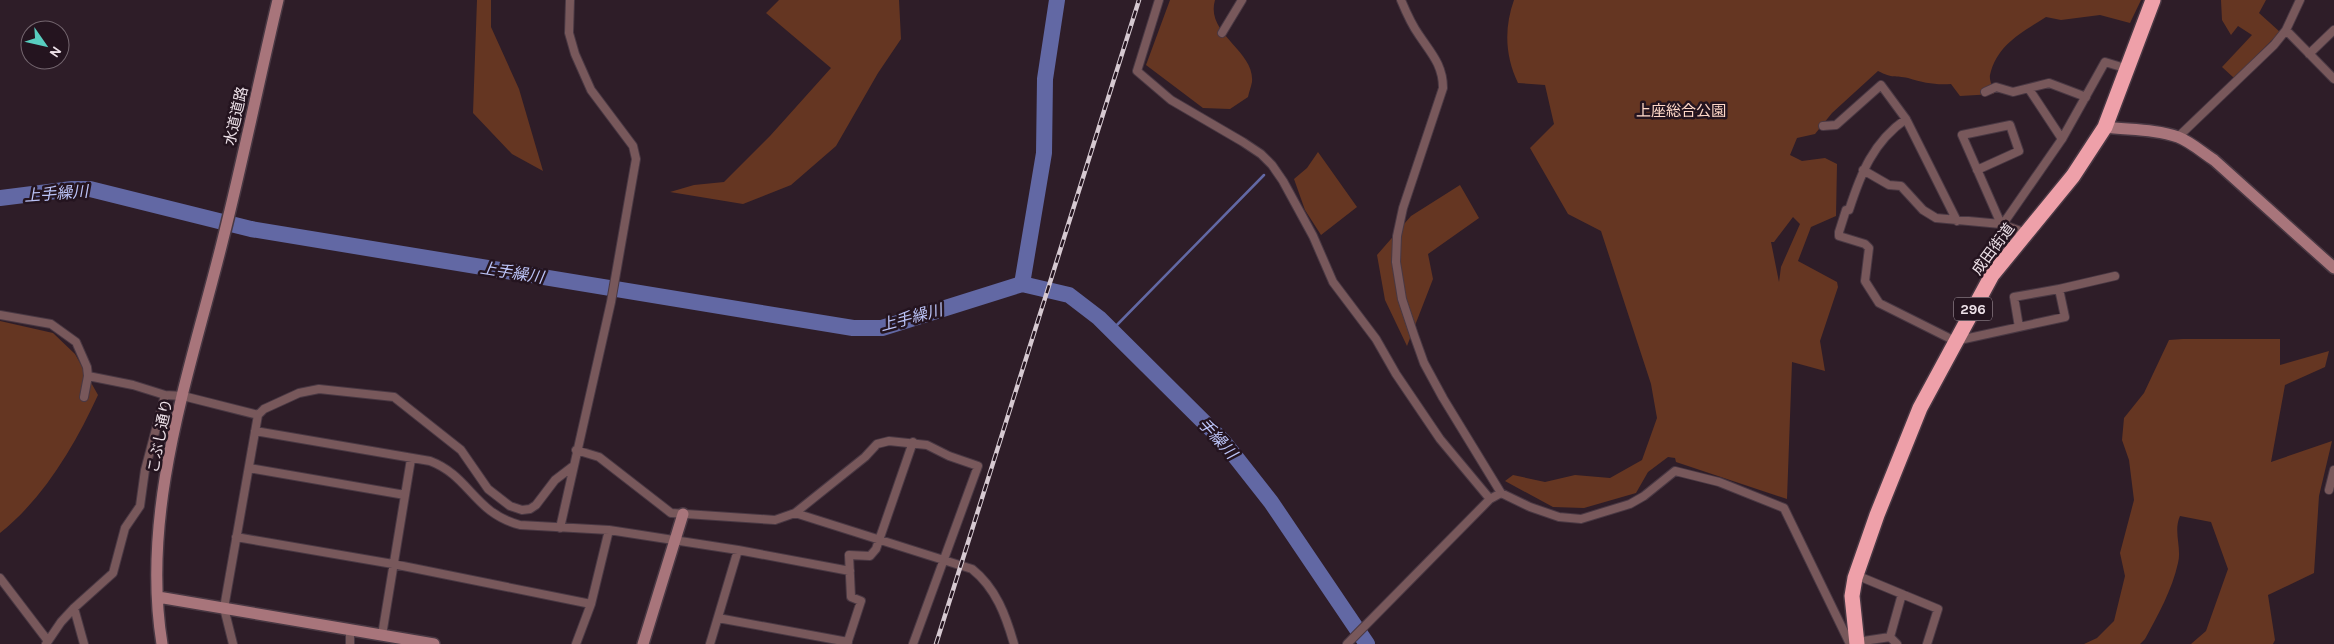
<svg xmlns="http://www.w3.org/2000/svg" width="2334" height="644" font-family="Karla,'Noto Sans JP',sans-serif">
  <style>
    .green { fill: #653622; fill-rule: evenodd }
    .lines { fill: none; stroke-linecap: round; stroke-linejoin: round }
    .stream { stroke: #6268a4; stroke-width: 2.5 }
    .river { stroke: #6268a4; stroke-width: 16 }
    .street-casing { stroke: #493843; stroke-width: 10 }
    .secondary-casing { stroke: #493843; stroke-width: 14 }
    .highway-casing { stroke: #493843; stroke-width: 18 }
    .street { stroke: #78585b; stroke-width: 8 }
    .secondary { stroke: #a8757b; stroke-width: 11 }
    .highway { stroke: #eea0a9; stroke-width: 15 }
    .rail-casing { stroke: #d6c9d1; stroke-width: 4.5 }
    .rail { stroke: #24141f; stroke-width: 2.5; stroke-dasharray: 8; stroke-linecap: butt }
    .labels { text-anchor: middle; stroke-width: 5; stroke-linejoin: round; paint-order: stroke }
    .shield { fill: #24141f; stroke: #b1a4ac; stroke-width: 1 }
    .shield-label { font-size: 14px; font-weight: bold; fill: #ede1e8 }
    .park-label { font-size: 15px; fill: #fed7c7; stroke: #24141f }
    .street-label { font-size: 15px; fill: #ede1e8; stroke: #24141f }
    .water-label { font-size: 16px; font-style: italic; fill: #bbc3f7; stroke: #24141f }
  </style>
  <rect width="100%" height="100%" fill="#2e1d28"/>
  <path class="green" d="M477 0H491V27L519 89 543 171 512 154 473 113Z
    M779 0H899L901 39 878 73 836 146 791 185 743 204 670 192 694 185 724 182 770 136 831 68 766 13Z
    M1170 0H1215C1205 34 1255 50 1252 82 1251 87 1249 92 1248 97L1230 109 1203 108 1146 65Z
    M1514 0H2141L2130 23 2100 15 2061 20 2046 17C2021 33 1997 45 1990 75 1989 80 1993 88 1994 94L1960 96 1951 84C1935 85 1924 83 1908 78 1895 75 1893 79 1878 71L1832 113 1815 134 1797 138 1790 155 1802 161 1825 158 1837 164 1836 216 1811 227 1798 261 1837 282 1838 287 1820 341 1825 371 1792 362 1787 499 1676 462 1675 458 1668 457 1648 472 1636 493 1584 508 1553 507 1505 481 1513 475 1545 482 1575 475 1610 478 1642 460 1657 418 1651 384 1601 231 1568 214 1530 148 1554 124 1545 85 1518 83C1505 56 1504 28 1514 0ZM1793 217 1800 224 1781 267 1779 282 1771 242H1774Z
    M2221 0H2266L2259 13 2280 32 2234 78 2222 67 2252 35 2238 26 2231 35 2222 20Z
    M1318 152 1357 207 1321 235 1305 210 1294 179 1307 168Z
    M1460 185 1479 218 1428 254 1433 279 1407 346 1385 300 1377 255 1411 216Z
    M0 321 53 333 75 354 98 395C75 445 44 498 0 533Z
    M2183 339H2280V365L2329 351 2325 367 2285 385 2271 462 2332 441 2319 496 2314 573 2268 595 2275 640 2273 644H2191L2206 631 2228 569 2211 522 2180 516C2173 531 2182 548 2178 563 2172 590 2158 615 2145 639L2140 644H2084L2097 638 2114 621 2125 576 2120 553 2134 500 2129 460 2122 440 2124 418 2144 393 2169 340Z"/>
  <g class="lines">
    <path class="stream" d="M1112 330 1264 175"/>
    <path class="river" d="M0 198 72 189H90L251 229 853 328H882L1022 284
      M1022 284 1069 295 1099 318 1223 441 1271 502 1367 644
      M1022 284 1044 153 1045 79 1057 0"/>
    <defs>
      <path id="street" d="M1159 0 1137 71 1171 100 1243 142 1261 154 1272 165 1283 181 1313 236 1333 282 1376 339 1396 374 1440 439 1490 499
        M1401 0C1406 12 1411 24 1419 35 1431 53 1443 65 1443 88L1403 208 1397 236 1396 262 1402 299 1414 335 1424 363 1443 398 1501 493 1530 507 1559 517 1581 519 1630 504 1644 496 1675 471 1719 482 1784 508 1850 644
        M2286 30 2334 79
        M1222 33 1242 0
        M2309 54 2334 30
        M2029 89 2062 139
        M1985 92 1996 87 2013 92 2049 83 2086 97
        M1906 119C1873 142 1861 173 1849 210H1846L1839 232V236L1865 244 1869 248 1865 281 1879 303 1955 341 2065 317 2059 289 2115 276
        M1823 126 1836 125 1881 85 1906 119 1957 221
        M2178 137 2274 45 2286 30 2300 0
        M1863 170 1889 185 1901 186 1923 210 1936 218 2001 224 2026 233
        M1977 170 2019 151 2010 125 1962 135 2001 224
        M2003 224 2062 139 2105 62 2128 69
        M0 315 51 324 76 342 87 367 88 376 84 397
        M2019 327 2014 297 2059 289
        M88 376 133 385 165 395 183 396 258 415 264 409 299 393 319 389 394 397 461 450 488 489 510 506 522 510 530 509 536 505 555 480 572 467
        M255 431 430 461C470 476 474 513 520 525L609 530 738 550 850 571
        M576 450 599 457 671 513 775 520 795 513 865 457 877 444 889 441 927 445 949 456 978 466 913 644
        M249 468 405 495
        M2329 490 2334 470
        M795 513 972 569C996 588 1006 616 1014 644
        M560 528 611 302 636 159 633 146 591 90 575 54 569 33 570 0
        M236 537 393 564 591 604
        M1856 575 1938 609 1927 644
        M0 578 48 641
        M74 608 84 644
        M718 618 848 642
        M382 635 411 459
        M1857 642 1890 637
        M46 644 61 622 74 608 113 573 125 528 140 506 145 470 165 395
        M233 644 224 608 258 415
        M350 644V630
        M576 644 591 604 609 530
        M710 644 738 550
        M847 644 861 601 851 597 849 555 870 556 876 549 913 442
        M1347 644 1490 499 1501 493
        M1897 644 1890 637 1902 594"/>
      <path id="secondary" d="M2105 127C2128 130 2156 129 2178 137 2191 142 2203 153 2214 160L2334 268
        M158 597 434 644
        M162 644C140 508 191 369 223 239 243 160 259 80 278 0
        M643 644 683 514"/>
      <path id="highway" d="M1857 644 1852 596 1855 578 1877 515 1920 408 1992 275 2073 176 2105 127 2153 0"/>
    </defs>
    <use href="#street" class="street-casing"/>
    <use href="#secondary" class="secondary-casing"/>
    <use href="#highway" class="highway-casing"/>
    <use href="#street" class="street"/>
    <use href="#secondary" class="secondary"/>
    <use href="#highway" class="highway"/>
    <defs>
      <path id="rail" d="M936 644 1139 0"/>
    </defs>
    <use href="#rail" class="rail-casing"/>
    <use href="#rail" class="rail"/>
  </g>
  <g class="labels">
    <rect class="shield" x="1954" y="297.5" width="38" height="23" rx="4"/>
    <g class="shield-label">
      <text x="1973" y="314">296</text>
    </g>
    <g class="park-label">
      <text x="1681" y="116">上座総合公園</text>
    </g>
    <g class="street-label">
      <text transform="translate(236 116) rotate(-77)" y="5">水道道路</text>
      <text transform="translate(1993 249) rotate(-53)" y="5">成田街道</text>
      <text transform="translate(160 436) rotate(-79)" y="5">こぶし通り</text>
    </g>
    <g class="water-label">
      <text transform="translate(56 193) rotate(-4)" y="6">上手繰川</text>
      <text transform="translate(512 272) rotate(9)" y="6">上手繰川</text>
      <text transform="translate(911 317) rotate(-15)" y="6">上手繰川</text>
      <text transform="translate(1218 438) rotate(48)" y="6">手繰川</text>
    </g>
  </g>
  <g transform="translate(45 45) rotate(124)"><circle r="24" fill="#24141f" stroke="#74666f"/>
  <path d="M0-4L9 19L0 12L-9 19Z" fill="#58cec0"/>
  <text y="-8" font-size="14" font-weight="bold" text-anchor="middle" fill="#ede1e8">N</text>
  </g>
</svg>
